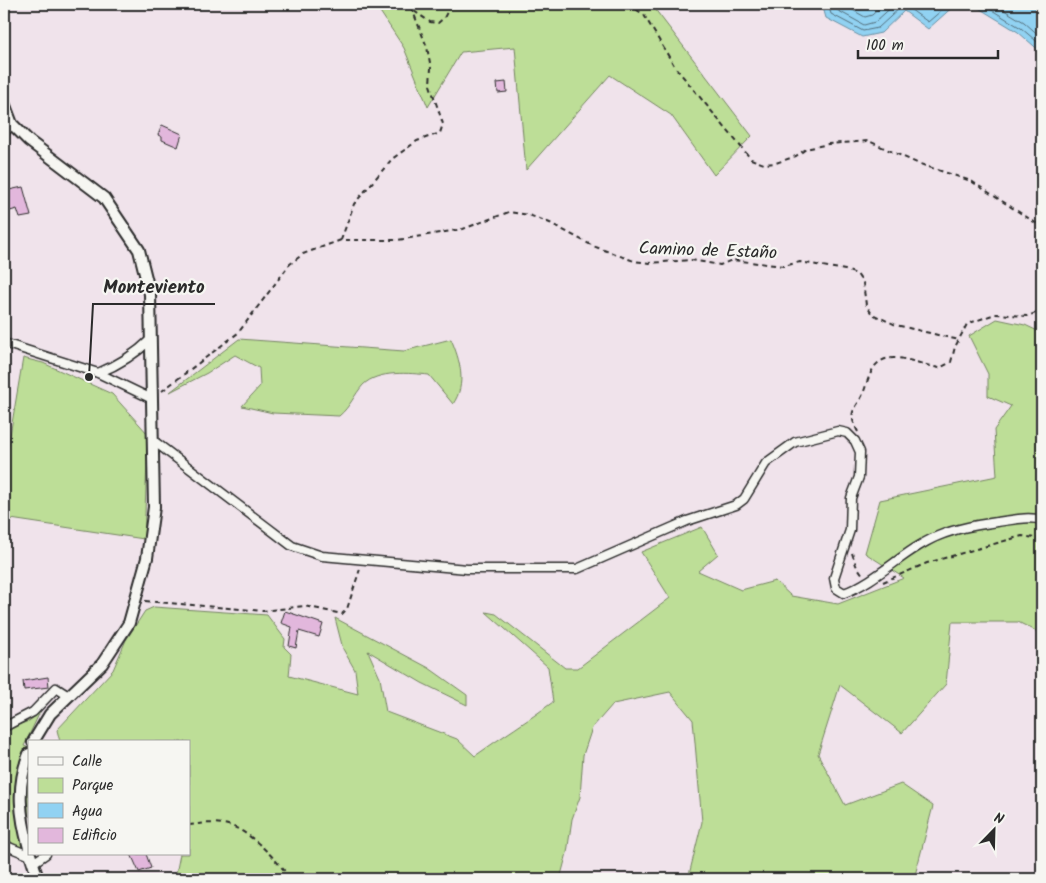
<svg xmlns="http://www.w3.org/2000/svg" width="1046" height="883" font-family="Kalam,sans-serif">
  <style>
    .green { fill: #bdde97; stroke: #748461 }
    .water { fill: #91d2f2; stroke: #688fa2 }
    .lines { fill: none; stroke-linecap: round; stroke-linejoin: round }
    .shore { stroke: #546e7b; stroke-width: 1 }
    .building { fill: #e2b7dc; stroke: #2b2b2b }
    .service-casing { stroke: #2b2b2b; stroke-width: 8 }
    .minor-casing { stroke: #2b2b2b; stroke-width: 11 }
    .tertiary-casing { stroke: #2b2b2b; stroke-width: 14 }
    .path { stroke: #2b2b2b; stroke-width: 2; stroke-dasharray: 5 4; stroke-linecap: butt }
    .service { stroke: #f6f6f2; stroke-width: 4 }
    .minor { stroke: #f6f6f2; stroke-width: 8 }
    .tertiary { stroke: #f6f6f2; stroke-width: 10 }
    .labels { text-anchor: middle; stroke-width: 4.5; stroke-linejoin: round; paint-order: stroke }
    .street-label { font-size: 18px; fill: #2b2b2b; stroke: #f6f6f2 }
    .leader { fill: none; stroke: #2b2b2b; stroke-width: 2 }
    .callout-dot { fill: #2b2b2b; stroke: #f6f6f2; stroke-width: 2 }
    .callout-label { font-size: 19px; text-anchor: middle; font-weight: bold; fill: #2b2b2b; stroke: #f6f6f2; stroke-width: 4.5; stroke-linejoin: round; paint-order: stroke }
  </style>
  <rect width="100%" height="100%" fill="#f0e3eb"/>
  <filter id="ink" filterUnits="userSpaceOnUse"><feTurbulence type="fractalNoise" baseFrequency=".02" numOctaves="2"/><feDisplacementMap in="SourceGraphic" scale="10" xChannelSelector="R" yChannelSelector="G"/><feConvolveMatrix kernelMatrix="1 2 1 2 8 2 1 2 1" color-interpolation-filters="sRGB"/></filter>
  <g filter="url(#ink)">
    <path class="green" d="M375 4H651L752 136 714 175 671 115 610 75 526 170 515 47 461 52 428 107 404 48Z
      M997 319 1025 325 1042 333V634L1018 622H952L946 684 902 733 840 685 818 754 845 805 901 784 933 806 914 879H742L724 874 707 879H688L702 822 693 720 670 692 613 704 592 728 583 755 580 797 572 819 567 853 560 879H175L180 854H189V742H60L57 730 113 670 126 640 145 611 154 607 267 615 285 639 284 647 291 654 289 676 358 694 355 670 343 649 335 618 429 668 467 695V705L422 683 368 651 380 678 386 712 457 739 475 756C501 737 528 721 553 702L548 667 486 612 496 614 565 668H578L670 598 641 552 702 527 718 554 698 571 741 590 775 581 791 596 838 604 904 578 865 553 880 500 997 476 994 430 1011 406 988 396V374L969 336Z
      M239 339 404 351 451 339C460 360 467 384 453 404L429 375C410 373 378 370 363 385 354 395 350 407 339 416L273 413 242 406 260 386 259 368 235 355 207 373 170 392Z
      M23 358 43 363 112 394 148 434 144 539 4 518V471Z
      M40 712 24 746 29 748V850L17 847 4 835V730L29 721Z"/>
    <path class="water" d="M822 4H956L928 29 904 11 881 33 862 37 826 18Z
      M972 4H1042V53L1018 32Z"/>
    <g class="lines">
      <path class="shore" d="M828 4 831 14 863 31 878 28 902 6 907 7 928 22 949 4
        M834 4 837 10 864 25 875 22 895 4
        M842 4 865 17 872 15 884 4
        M982 4 1021 28 1042 46
        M994 4 1024 22 1042 38"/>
    </g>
    <path class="building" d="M506 82 507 92 498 93 497 83Z
      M162 125 182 134 178 147 162 140V137L158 135Z
      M23 187 31 216 20 218 17 209 10 211 7 203 4 204V191Z
      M285 611 323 624 319 637 299 631 296 648 289 646 292 627 281 623Z
      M48 677 49 687 24 690 23 681Z
      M131 854H146L151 868 139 872Z"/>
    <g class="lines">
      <defs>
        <path id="service" d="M4 147 5 151"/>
        <path id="minor" d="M4 133 12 124
          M4 343 98 373 152 399
          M98 373C118 365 136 354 151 339
          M155 442 292 546 322 556 467 569H577L687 521 736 505 744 499 766 463 795 442 838 431 847 433 855 441 860 452 859 477 851 498 850 530 834 578 836 588 844 593C879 580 904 550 938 536 957 528 977 525 997 522 1012 520 1028 516 1042 520
          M4 727 33 712 56 688 67 695
          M4 845 31 856
          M33 863 46 854"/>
        <path id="tertiary" d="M4 103 12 124 29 141 104 198 139 250 150 294 154 507 147 558 129 623 102 664 50 714 33 742
          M29 754C16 786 20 816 29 848
          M30 854 38 879"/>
      </defs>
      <use href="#service" class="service-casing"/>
      <use href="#minor" class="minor-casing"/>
      <use href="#tertiary" class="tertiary-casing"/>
      <path class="path" d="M629 4 644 15 675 67 751 159 764 164 776 163 796 156 806 149 828 144 869 141 917 163 971 181 1042 227
        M414 11 430 22 438 23 444 18 451 4
        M341 240 354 204 392 159 417 141 440 133 443 124 430 85 431 68 427 47 410 4
        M162 391 238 333 290 264 303 254 341 240H398L463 229 509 212 529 215 550 223 593 246 634 261 649 263 691 260 720 265 732 260 784 266 800 262 845 270 857 274 863 283 866 305 872 314 896 325 959 340
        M858 432C847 410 854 413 863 394 866 386 868 377 873 369 886 346 921 366 940 368L951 362 955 347 967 324 995 314 1027 316 1042 311
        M852 553 856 565 863 575
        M883 582 927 563 1022 536 1042 539
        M145 601 263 611 304 606 342 614 347 609 360 569
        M189 825C200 824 212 822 223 824 248 827 277 861 291 879"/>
      <use href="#service" class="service"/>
      <use href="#minor" class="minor"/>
      <use href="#tertiary" class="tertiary"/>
    </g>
  </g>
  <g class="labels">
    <g class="street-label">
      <text transform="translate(708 250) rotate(2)" y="6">Camino de Estaño</text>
    </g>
  </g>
  <path class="leader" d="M89 377L93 304H215"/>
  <circle class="callout-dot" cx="89" cy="377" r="5"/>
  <g class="callout-label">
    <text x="154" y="293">Monteviento</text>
  </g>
  <rect width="1046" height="883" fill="none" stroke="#f6f6f2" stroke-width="20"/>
  <rect x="10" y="10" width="1026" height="863" fill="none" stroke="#2b2b2b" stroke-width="2" filter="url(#ink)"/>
  <rect x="28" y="740" width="162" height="115" fill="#f6f6f2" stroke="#a5a5a2"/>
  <rect x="38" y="757" width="25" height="8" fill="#f6f6f2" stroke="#a5a5a2"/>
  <text x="72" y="766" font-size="15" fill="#2b2b2b">Calle</text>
  <rect x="38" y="778" width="25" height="15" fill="#bdde97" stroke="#a5a5a2"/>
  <text x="72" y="790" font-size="15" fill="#2b2b2b">Parque</text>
  <rect x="38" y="803" width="25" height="15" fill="#91d2f2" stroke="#a5a5a2"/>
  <text x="72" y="816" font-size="15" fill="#2b2b2b">Agua</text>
  <rect x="38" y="828" width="25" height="15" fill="#e2b7dc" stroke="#a5a5a2"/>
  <text x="72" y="840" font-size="15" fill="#2b2b2b">Edificio</text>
  <g transform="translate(994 830) rotate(23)" stroke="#f6f6f2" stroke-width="4" paint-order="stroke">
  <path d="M0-4L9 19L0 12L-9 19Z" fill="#2b2b2b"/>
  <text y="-8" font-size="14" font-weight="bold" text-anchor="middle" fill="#2b2b2b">N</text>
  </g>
  <path d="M858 50v8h140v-8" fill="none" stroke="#2b2b2b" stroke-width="2.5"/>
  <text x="866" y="50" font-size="15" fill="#2b2b2b" stroke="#f6f6f2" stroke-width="4" paint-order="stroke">100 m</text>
</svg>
